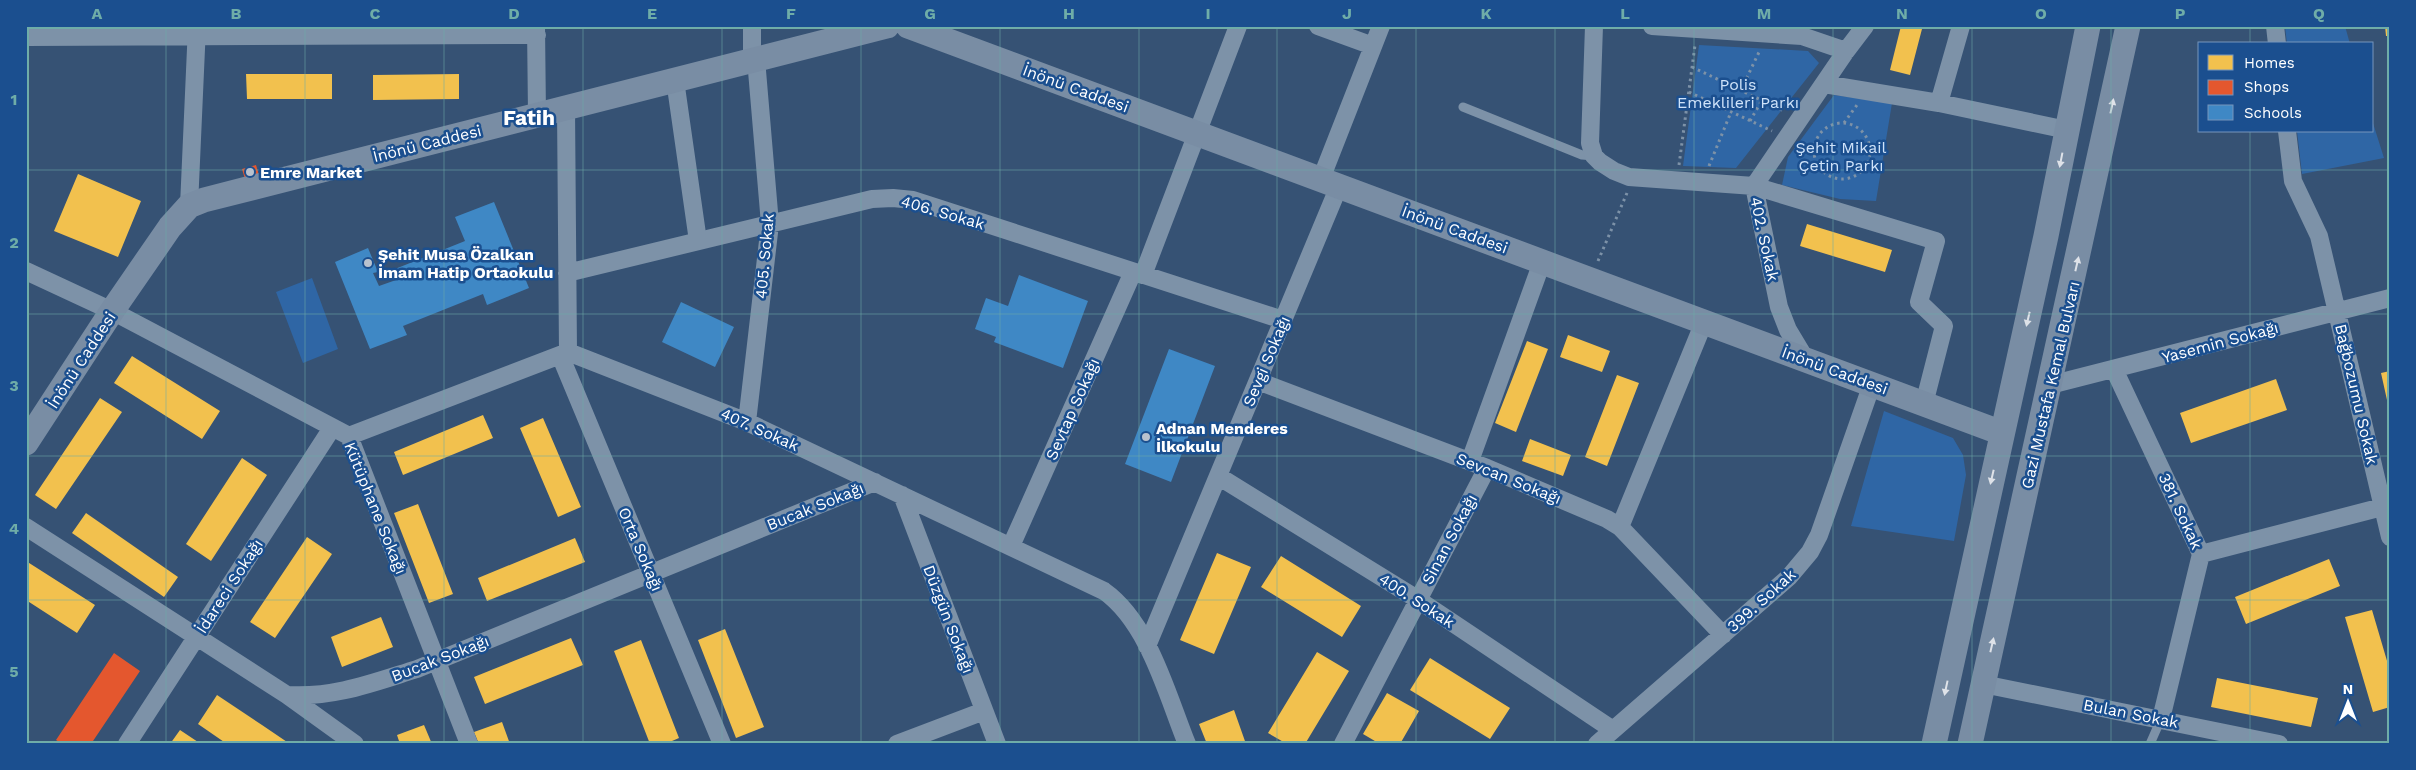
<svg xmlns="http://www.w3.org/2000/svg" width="2416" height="770" font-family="'Work Sans',sans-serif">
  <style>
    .green { fill: #2f66a5 }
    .homes { fill: #f2c14e }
    .shops { fill: #e4572e }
    .schools { fill: #3f88c5 }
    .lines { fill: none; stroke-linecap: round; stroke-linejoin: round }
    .path { stroke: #7d92a8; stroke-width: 3; stroke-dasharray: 2.5 4; stroke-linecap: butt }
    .lane { stroke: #7d92a8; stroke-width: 9 }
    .street { stroke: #7d92a8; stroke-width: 18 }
    .secondary { stroke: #798da4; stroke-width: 25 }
    .oneway { fill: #dee2e8 }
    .grid { fill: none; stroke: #6fada8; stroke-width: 1; stroke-opacity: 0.55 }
    .poi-dot { fill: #b9c2ce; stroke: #1b4f8f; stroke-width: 2 }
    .labels { text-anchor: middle; stroke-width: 5; stroke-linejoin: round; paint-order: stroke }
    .park-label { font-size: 16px; fill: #cfe3fa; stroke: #1b4f8f }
    .street-label { font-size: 16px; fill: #fff; stroke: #1b4f8f }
    .poi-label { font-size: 16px; font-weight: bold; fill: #fff; stroke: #1b4f8f; text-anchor: start }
    .district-label { font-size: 21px; font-weight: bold; fill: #fff; stroke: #1b4f8f }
    .neatline { fill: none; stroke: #6fada8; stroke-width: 2 }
    .grid-label { font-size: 16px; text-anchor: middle; font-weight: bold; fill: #6fada8 }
  </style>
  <rect width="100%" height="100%" fill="#365274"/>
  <path class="green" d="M2285 26H2345L2350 44H2287Z
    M1699 45 1808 51 1819 63 1736 168 1683 166Z
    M1834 95 1892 103 1876 201 1840 199 1782 185 1788 157Z
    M2372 120 2384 158 2302 174 2297 131H2372Z
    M312 278 338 349 303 363 276 292Z
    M1884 411 1953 438 1963 455 1966 475 1954 541 1851 526Z"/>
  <path class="homes" d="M1901 26 1922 29 1910 75 1890 70Z
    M2385 26H2390V36H2386Z
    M246 74H332V99H247Z
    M459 74V99L373 100V75Z
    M78 174 141 201 118 257 54 231Z
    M1807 224 1892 250 1885 272 1800 246Z
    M1568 335 1610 351 1602 372 1560 357Z
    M1527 341 1548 349 1516 432 1495 423Z
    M132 356 220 411 202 439 114 383Z
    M2390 371V409H2389L2381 373Z
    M1617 375 1639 383 1607 466 1585 457Z
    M2276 379 2287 410 2191 443 2180 413Z
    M100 398 122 412 56 509 35 495Z
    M483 415 493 438 403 475 394 452Z
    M543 418 581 507 558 517 520 428Z
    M1530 439 1571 455 1563 476 1522 461Z
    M242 458 267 475 211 561 186 544Z
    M418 504 453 594 429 603 394 513Z
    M86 513 178 577 164 597 72 533Z
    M307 537 332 554 275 638 250 622Z
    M575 538 585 562 487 601 478 578Z
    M1217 553 1251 567 1214 654 1180 640Z
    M1281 556 1361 606 1342 637 1261 587Z
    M2329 559 2340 586 2246 624 2235 597Z
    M26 561 95 605 77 633 26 600Z
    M2372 610 2390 671V707L2373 712 2345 617Z
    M381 617 393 647 342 667 331 637Z
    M725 629 764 727 736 738 698 640Z
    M571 638 583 665 485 704 474 677Z
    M641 640 679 738 665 744H650L614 651Z
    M1317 652 1349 671 1305 744H1287L1268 733Z
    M1430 658 1510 708 1490 739 1410 690Z
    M2217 678 2318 698 2311 727 2211 707Z
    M1387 693 1419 711 1400 744H1380L1363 734Z
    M217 695 262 725 290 744H227L198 724Z
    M1234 710 1246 744H1207L1199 724Z
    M502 722 510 744H479L474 732Z
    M424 725 432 744H400L397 735Z
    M180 730 201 744H170Z"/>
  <path class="shops" d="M256 165 259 175 245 179 242 169Z
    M114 653 140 671 91 744H62L56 740Z"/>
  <path class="schools" d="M494 202 529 288 487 305 483 294 403 326 407 335 370 349 335 262 368 248 378 272 373 273 379 286 396 280 395 269 465 241 455 217Z
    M1019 275 1088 301 1063 368 994 342 996 337 975 329 986 298 1008 306Z
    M681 302 734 327 715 367 662 342Z
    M1169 349 1215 366 1171 482 1125 464Z"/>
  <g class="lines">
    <path class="path" d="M1692 67 1784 111
      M1741 90 1760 50
      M1689 92 1772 131
      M1750 121 1762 100
      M1814 151a28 28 0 1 1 56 0a28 28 0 1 1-56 0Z
      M1844 123 1857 105
      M1801 144 1814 150
      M1679 165 1695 45
      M1709 166 1731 112
      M1598 261 1627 193"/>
    <path class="lane" d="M1463 107 1582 155 1594 156
      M2150 744 2161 719"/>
    <path class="street" d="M536 26 537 115
      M752 26V60
      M1318 26 1373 46
      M1594 26 1590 143 1594 156 1600 162 1614 171 1629 177 1754 186 1936 241 1919 302 1944 326 1924 404
      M1652 26 1802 36 1846 51
      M2275 26 2277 44
      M26 37 537 35
      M675 80 698 241
      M1824 84 1939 103 2067 130
      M1939 103 1961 26
      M566 108 568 352 747 422 1104 591C1149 623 1167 695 1187 744
      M2287 131 2293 181 2319 236 2390 537
      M1321 179 1381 26
      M189 206 197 26
      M26 271 112 311 349 436 469 744
      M567 273 872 199 893 198 913 200 1283 320
      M1143 275 1238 26
      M560 355 722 744
      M1806 360 1788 330 1779 307 1754 186 1846 51 1865 26
      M2114 369 2201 554 2161 719
      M1258 381 1487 468 1607 519 1620 527 1723 635
      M2050 385 2390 298
      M747 422 770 224 756 59
      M349 436 568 352
      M1470 461 1542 262
      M1218 476 1417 599 1613 730
      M902 495 997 744
      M26 527 287 695C334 698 372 683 417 669L875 482
      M1620 527 1704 322
      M1011 546 1133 272
      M2201 554 2390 505
      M1147 646 1339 186
      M1983 684 2279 744
      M287 695 355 744
      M127 744 332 428
      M897 744 984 711
      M1343 744 1487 468
      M1597 744 1789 577 1810 552 1819 535 1872 384"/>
    <path class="secondary" d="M908 26 2002 433
      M26 443 112 311 170 227 189 206 204 200 887 26
      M1934 744 2046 236 2088 26
      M1970 744 2128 26"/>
  </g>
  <defs><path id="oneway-solid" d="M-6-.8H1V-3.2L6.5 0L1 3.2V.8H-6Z" transform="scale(1.25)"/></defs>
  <g class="oneway">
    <use href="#oneway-solid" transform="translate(2112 106) rotate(-78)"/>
    <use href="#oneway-solid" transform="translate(2061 160) rotate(101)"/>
    <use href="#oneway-solid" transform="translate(2077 264) rotate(-77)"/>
    <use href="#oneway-solid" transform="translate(2028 319) rotate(103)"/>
    <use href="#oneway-solid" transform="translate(1992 477) rotate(103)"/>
    <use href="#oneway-solid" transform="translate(1992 645) rotate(-77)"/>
    <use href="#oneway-solid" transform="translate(1946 688) rotate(102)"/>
  </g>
  <path class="grid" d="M166 26V744M305 26V744M444 26V744M583 26V744M722 26V744M861 26V744M1000 26V744M1139 26V744M1277 26V744M1416 26V744M1555 26V744M1694 26V744M1833 26V744M1972 26V744M2111 26V744M2250 26V44M2250 131V744M26 170H2390M26 314H2390M26 456H2390M26 600H2390"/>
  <g class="poi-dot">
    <circle cx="250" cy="172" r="5"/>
    <circle cx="368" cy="263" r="5"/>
    <circle cx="1146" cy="437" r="5"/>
  </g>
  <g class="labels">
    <g class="park-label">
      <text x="1738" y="90">Polis<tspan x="1738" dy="18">Emeklileri Parkı</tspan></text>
      <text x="1841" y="153">Şehit Mikail<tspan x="1841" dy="18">Çetin Parkı</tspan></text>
    </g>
    <g class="street-label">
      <text transform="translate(1076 88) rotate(20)" y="6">İnönü Caddesi</text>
      <text transform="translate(427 143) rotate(-14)" y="6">İnönü Caddesi</text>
      <text transform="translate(943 212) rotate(16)" y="6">406. Sokak</text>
      <text transform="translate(1455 229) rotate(20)" y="6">İnönü Caddesi</text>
      <text transform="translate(1765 239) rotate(78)" y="6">402. Sokak</text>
      <text transform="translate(764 256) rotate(-85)" y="6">405. Sokak</text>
      <text transform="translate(2220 342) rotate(-15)" y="6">Yasemin Sokağı</text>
      <text transform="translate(81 360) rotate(-57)" y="6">İnönü Caddesi</text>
      <text transform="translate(1266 361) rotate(-67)" y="6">Sevgi Sokağı</text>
      <text transform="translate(1835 370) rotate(20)" y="6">İnönü Caddesi</text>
      <text transform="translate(2050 385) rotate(-77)" y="6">Gazi Mustafa Kemal Bulvarı</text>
      <text transform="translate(2357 394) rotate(77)" y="6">Bağbozumu Sokak</text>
      <text transform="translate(1072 409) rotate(-66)" y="6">Sevtap Sokağı</text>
      <text transform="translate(760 429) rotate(24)" y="6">407. Sokak</text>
      <text transform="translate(1509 478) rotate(22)" y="6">Sevcan Sokağı</text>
      <text transform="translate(815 506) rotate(-22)" y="6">Bucak Sokağı</text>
      <text transform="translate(376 508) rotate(68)" y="6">Kütüphane Sokağı</text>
      <text transform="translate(2181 511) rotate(65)" y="6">381. Sokak</text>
      <text transform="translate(1449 539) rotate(-62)" y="6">Sinan Sokağı</text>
      <text transform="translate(641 549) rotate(67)" y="6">Orta Sokağı</text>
      <text transform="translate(229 586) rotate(-57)" y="6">İdareci Sokağı</text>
      <text transform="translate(1417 600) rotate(33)" y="6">400. Sokak</text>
      <text transform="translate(1761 600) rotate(-42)" y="6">399. Sokak</text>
      <text transform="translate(949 619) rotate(69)" y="6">Düzgün Sokağı</text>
      <text transform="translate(440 658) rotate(-21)" y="6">Bucak Sokağı</text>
      <text transform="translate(2131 713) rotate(11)" y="6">Bulan Sokak</text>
    </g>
    <g class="poi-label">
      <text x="260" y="178">Emre Market</text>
      <text x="378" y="260">Şehit Musa Özalkan<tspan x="378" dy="18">İmam Hatip Ortaokulu</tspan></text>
      <text x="1156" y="434">Adnan Menderes<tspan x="1156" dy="18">İlkokulu</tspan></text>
    </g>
    <g class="district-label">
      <text x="529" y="125">Fatih</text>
    </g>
  </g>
  <rect width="2416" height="770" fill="none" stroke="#1b4f8f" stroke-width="55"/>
  <rect x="2198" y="42" width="175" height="90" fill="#1b4f8f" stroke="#7695bc"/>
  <rect x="2208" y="55" width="25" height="15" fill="#f2c14e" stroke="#7695bc"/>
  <text x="2244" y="68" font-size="15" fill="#ffffff">Homes</text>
  <rect x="2208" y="80" width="25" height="15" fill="#e4572e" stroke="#7695bc"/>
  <text x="2244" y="92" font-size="15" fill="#ffffff">Shops</text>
  <rect x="2208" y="105" width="25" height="15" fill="#3f88c5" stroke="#7695bc"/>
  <text x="2244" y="118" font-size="15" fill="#ffffff">Schools</text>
  <g transform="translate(2348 702)" stroke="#1b4f8f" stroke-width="4" paint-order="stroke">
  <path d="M0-4L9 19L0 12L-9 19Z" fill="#ffffff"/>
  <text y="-8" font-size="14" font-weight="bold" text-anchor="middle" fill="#ffffff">N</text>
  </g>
  <rect x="28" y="28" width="2360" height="714" class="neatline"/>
  <g class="grid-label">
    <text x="97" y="19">A</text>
    <text x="236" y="19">B</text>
    <text x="375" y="19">C</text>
    <text x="514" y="19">D</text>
    <text x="652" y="19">E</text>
    <text x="791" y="19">F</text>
    <text x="930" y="19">G</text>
    <text x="1069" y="19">H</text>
    <text x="1208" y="19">I</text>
    <text x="1347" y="19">J</text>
    <text x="1486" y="19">K</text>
    <text x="1625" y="19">L</text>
    <text x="1764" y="19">M</text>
    <text x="1902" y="19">N</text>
    <text x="2041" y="19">O</text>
    <text x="2180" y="19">P</text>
    <text x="2319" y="19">Q</text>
    <text x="14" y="105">1</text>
    <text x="14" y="248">2</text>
    <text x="14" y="391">3</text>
    <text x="14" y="534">4</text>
    <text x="14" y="677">5</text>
  </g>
</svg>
